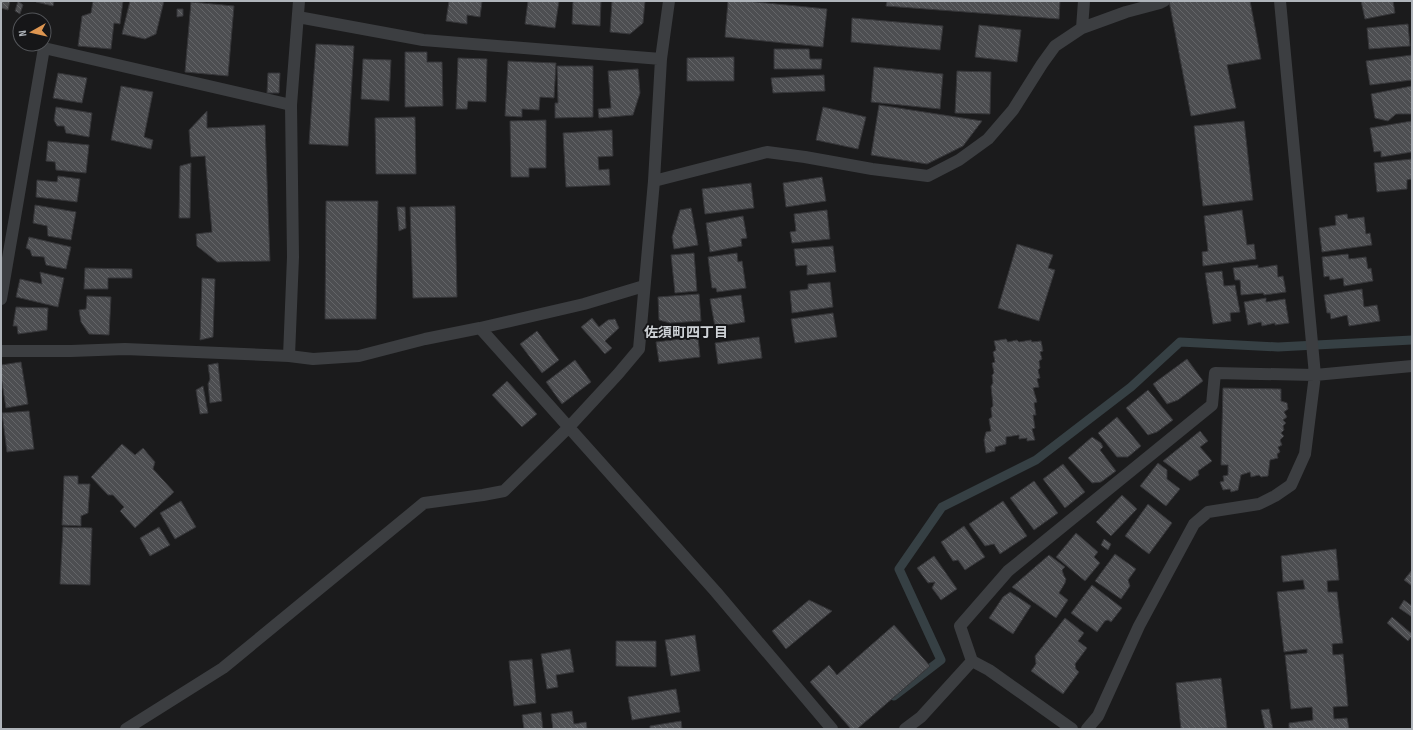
<svg xmlns="http://www.w3.org/2000/svg" width="1413" height="730" font-family="'Sofia Sans Condensed','Noto Sans JP',sans-serif">
  <style>
    .lines { fill: none; stroke-linecap: round; stroke-linejoin: round }
    .stream { stroke: #364044; stroke-width: 9 }
    .building { fill: url(#building-back-hatch); stroke: #353538 }
    .minor { stroke: #3c3e41; stroke-width: 12 }
    .labels { text-anchor: middle; stroke-width: 4; stroke-linejoin: round; paint-order: stroke }
    .neighbourhood-label { font-size: 14px; font-weight: bold; fill: #cfd3d7; stroke: #161618 }
  </style>
  <defs>
    <pattern id="building-back-hatch" width="6" height="6" patternUnits="userSpaceOnUse"><rect width="6" height="6" fill="#4d4e51"/><path d="M-1 5l2 2M0 0l6 6M5-1l2 2" fill="none" stroke="#646568"/></pattern>
  </defs>
  <rect width="100%" height="100%" fill="#1b1b1c"/>
  <g class="lines">
    <path class="stream" d="M894 696 941 660 899 569 942 507 1036 460 1131 387 1180 342 1278 347 1412 340"/>
  </g>
  <path class="building" d="M1 1H10L8 10 1 8Z
    M18 1 23 5 20 14 15 11Z
    M36 1H54L53 6 36 2Z
    M93 1H123L120 24 114 23 111 49 78 46 82 16 91 13Z
    M130 1H164L156 34 145 39 122 34Z
    M449 1H482L480 17 467 15V24L446 21Z
    M528 1H559L555 28 525 24Z
    M573 1H601L600 26 572 24Z
    M612 1H645L643 23 630 34 610 32Z
    M728 1H746L827 9 823 47 725 37Z
    M887 1H1060L1059 19 886 6Z
    M1169 1H1250L1261 59 1227 65 1236 108 1191 116Z
    M1361 1H1393L1395 13 1365 19Z
    M191 2 234 6 228 76 185 72Z
    M177 9H183V16L177 17Z
    M852 18 943 26 940 50 851 42Z
    M1408 24 1410 46 1369 49 1367 28Z
    M979 25 1021 30 1017 62 975 57Z
    M316 44 354 46 348 146 309 144Z
    M774 49H809L810 59H822L821 69H774Z
    M405 52H427V62H442L443 106 405 107Z
    M1412 55V80L1370 85 1366 61Z
    M734 57V81H687V58Z
    M458 58 487 59 486 102 468 101 467 109H456Z
    M363 59 391 60 389 101 361 99Z
    M508 61 556 63 554 98 540 97 539 110 522 109V117L505 116Z
    M557 66H593V117L555 118V103H558Z
    M874 67 943 74 940 109 871 102Z
    M638 69 640 93 633 115 599 118 598 109 611 108 608 71Z
    M957 71 991 72 990 114 955 113Z
    M58 73 87 78 82 103 53 98Z
    M268 73H280L279 93H267Z
    M824 75 825 91 773 93 771 78Z
    M121 86 153 92 144 137 153 140 151 149 111 140Z
    M1412 86V114H1396L1388 121 1375 118 1371 94Z
    M879 105 982 121 963 146 927 164 871 155Z
    M56 107 92 113 89 137 66 133 64 126H57L54 120Z
    M823 107 866 117 858 149 816 140Z
    M207 111V128L265 125 270 261 217 262 197 246 196 234 212 232 205 156 191 157 189 130Z
    M415 117 416 174H376L375 118Z
    M546 120V168H529V177H511L510 121Z
    M1244 121 1253 200 1203 206 1194 126Z
    M1412 121V152L1381 157V151L1374 152 1370 128Z
    M612 130 613 156 598 157 599 170 609 169 610 185 566 187 563 133Z
    M48 141 89 145 86 173 56 170 55 162 46 161Z
    M1412 159V179L1407 180V189L1377 192 1374 163Z
    M191 163 190 218H179L180 166Z
    M58 176 80 179 77 202 36 197 37 180 57 182Z
    M822 177 826 201 786 207 783 183Z
    M751 183 754 208 705 214 702 189Z
    M326 201H378L376 319H325Z
    M35 205 76 212 71 240 48 236 47 226 33 223Z
    M455 206 457 297 413 298 410 207Z
    M397 207H405L406 228 399 231Z
    M691 208 698 245 674 249 672 237 680 210Z
    M827 210 830 239 792 243 790 232 796 231 794 214Z
    M1242 210 1247 245 1254 244 1256 259 1203 266 1202 252 1208 251 1204 216Z
    M1347 214 1348 219 1364 217 1366 234 1370 233 1372 245 1322 252 1319 228 1336 225 1335 216Z
    M743 216 747 238 741 239 742 246 710 252 706 223Z
    M29 237 71 247 66 269 46 265 44 257 32 256 30 250 26 248Z
    M1017 244 1053 255 1048 268 1055 270 1039 321 998 308Z
    M833 246 836 272 807 275V265L796 266 794 249Z
    M694 253 697 291 675 293 671 255Z
    M737 253 738 262 742 261 746 288 717 292 716 288H712L708 257Z
    M1348 254 1349 259 1366 257 1368 269 1371 268 1373 281 1344 286 1343 278 1330 280 1329 276 1324 277 1322 257Z
    M1258 265V268L1277 265 1278 277 1283 276 1286 292 1264 295 1263 293 1241 295 1240 280H1235L1233 268Z
    M85 268 132 269V278H108V289H84Z
    M1222 271 1224 286 1235 285 1240 312 1230 313 1231 321 1213 324 1205 273Z
    M40 272 64 278 58 307 16 297 20 279 42 284Z
    M202 278 215 279 213 337 200 340Z
    M830 282 833 307 792 313 790 291 808 289V284Z
    M1362 289 1364 307 1377 305 1380 321 1349 326 1347 315 1331 319 1330 313H1327L1324 295Z
    M699 294 701 321 670 323 659 320 658 297Z
    M741 295 745 322 715 327 710 299Z
    M87 296 111 297 109 335 89 334 81 322 79 310 86 309Z
    M1266 298V302L1285 299 1289 323 1275 325V323L1262 326 1261 322 1248 325 1244 302Z
    M16 307 48 308 47 330 18 334 17 326H13Z
    M833 313 837 337 795 343 791 319Z
    M592 318 599 327 608 320 615 319 619 328 605 341 612 348 605 354 581 327Z
    M537 331 559 360 542 373 520 344Z
    M698 337 700 357 659 362 656 342Z
    M759 337 762 358 718 364 715 343Z
    M1006 339 1008 342 1017 340 1019 342 1031 340 1032 342 1041 341 1043 351 1040 352 1042 359 1039 361 1040 368 1038 370 1040 378 1037 379 1039 387 1033 388 1037 402 1034 403 1036 415H1033L1035 428 1032 429 1035 440 1027 441V438L1019 439V435L1006 437V444L995 447V451L986 453 984 440 986 432 991 431 989 419 992 417 991 408 993 406 991 386 993 383 992 375 994 373 992 363 995 362 993 352 996 350 994 341Z
    M1187 359 1203 381 1178 400 1167 404 1153 384Z
    M575 360 591 382 562 404 546 382Z
    M21 362 28 404 6 408 1 376V365Z
    M218 363 222 401 210 403 208 384 210 379 208 365Z
    M507 381 537 414 522 427 492 395Z
    M203 386 208 413 200 414 196 390Z
    M1223 388 1281 389V401L1287 403 1288 409 1284 412 1287 417 1283 420 1286 423 1283 426 1284 430 1281 433 1284 436 1280 440 1282 445 1278 447 1280 452 1277 454 1278 458 1270 460 1268 476 1261 477 1259 475 1251 477 1250 472 1241 475 1238 490 1231 492 1230 489 1223 490 1220 482 1224 481 1223 476 1228 475V465H1221Z
    M1148 390 1173 420 1157 432 1148 435 1126 408Z
    M29 411 34 449 7 452 2 413Z
    M1117 417 1141 446 1128 457H1117L1098 433Z
    M1200 431 1208 441 1200 447 1212 461 1198 471 1199 475 1190 481 1163 461Z
    M1092 437 1101 443 1103 447 1100 450 1116 471 1101 482 1092 483 1068 458Z
    M122 444 135 455 143 448 155 462 153 469 174 492 135 528 120 511 124 507 113 495H108L91 477Z
    M1158 463 1167 470V479L1180 489 1166 506 1140 486Z
    M1063 464 1085 492 1065 508 1043 479Z
    M64 476H78V484H90L88 513 81 516V526L62 525Z
    M1034 481 1058 513 1034 530 1010 498Z
    M1122 495 1137 509 1111 536 1096 522Z
    M181 501 196 527 175 539 160 513Z
    M1003 501 1027 536 1000 554 994 544 985 546 969 524Z
    M1148 504 1172 523 1149 554 1125 536Z
    M964 526 985 557 965 570 958 560 953 561 941 542Z
    M63 527 92 528 90 585 60 584Z
    M159 527 170 545 150 556 140 538Z
    M1076 533 1098 552 1094 557 1100 563 1085 581 1056 557Z
    M1104 539 1111 544 1108 550 1101 545Z
    M1336 549 1339 580 1327 581 1328 592H1337L1343 643 1332 644 1333 655 1343 654 1348 706 1333 707 1334 719 1347 718 1349 729H1289V723L1313 720 1312 707 1291 709 1285 655 1307 653V649L1284 652 1277 592 1305 589 1303 580 1283 582 1281 556Z
    M1115 554 1136 569 1128 580 1130 586 1121 599 1095 581Z
    M1049 555 1065 567 1062 570 1064 576 1066 579 1065 583 1059 593 1068 600 1056 618 1012 587Z
    M934 556 957 589 941 600 932 588 935 582 928 583 917 568Z
    M1412 570V586L1404 580Z
    M1092 585 1122 608 1111 622 1108 620 1105 621 1097 632 1071 613Z
    M1010 592 1031 606 1013 634 989 618 1003 597Z
    M809 600 832 611 786 649 772 631Z
    M1404 600 1412 606V617L1399 608Z
    M1392 617 1412 634V636L1408 641 1387 623Z
    M1065 618 1084 633 1078 641 1087 648 1075 664 1076 669 1079 672 1063 694 1031 671 1036 664 1035 656Z
    M894 625 930 666 857 729H851L810 682 829 665 837 675Z
    M695 635 700 671 671 676 665 640Z
    M616 641H656V667L616 666Z
    M570 649 574 672 556 675 558 687 547 689 541 654Z
    M532 659 536 703 514 706 509 661Z
    M1221 678 1227 728 1181 729 1176 683Z
    M676 689 680 712 632 720 628 697Z
    M1269 709 1273 729H1265L1261 710Z
    M572 711 574 724 586 722 587 729H553L551 714Z
    M541 712 543 729H524L522 715Z
    M681 721 682 729H650V726Z"/>
  <g class="lines">
    <path class="minor" d="M298 17 423 40 661 59
      M1082 28 1084 1
      M654 181 767 152 805 157 872 169 928 176 959 160 988 139 1013 110 1042 64 1055 46 1082 28 1126 12 1160 3 1164 1
      M1 299 44 48 291 105
      M480 328 716 592 832 729
      M1 351H71L125 349 289 356 313 359 359 356 425 339 480 328 584 304 644 286
      M289 356 293 257 291 105 299 1
      M126 729 223 668 424 503 483 495 504 491 569 427 618 374 639 349 654 181 661 59 669 1
      M905 729 921 717 972 661
      M1072 729 989 670 972 661 960 626 1008 571 1212 405 1215 373 1315 375 1412 366
      M1087 729 1098 716 1139 626 1194 524 1208 512 1259 504 1275 496 1291 485 1305 454 1315 375 1280 1"/>
  </g>
  <g class="labels">
    <g class="neighbourhood-label">
      <text x="686" y="337">佐須町四丁目</text>
    </g>
  </g>
  <rect width="1413" height="730" fill="none" stroke="#afb4ba" stroke-width="4"/>
  <g transform="translate(32 32) rotate(262)"><circle r="19" fill="#161618" stroke="#535559"/>
  <path d="M0-3L7 15L0 10L-7 15Z" fill="#de9651"/>
  <text y="-6" font-size="11" font-weight="bold" text-anchor="middle" fill="#afb4ba">N</text>
  </g>
</svg>
